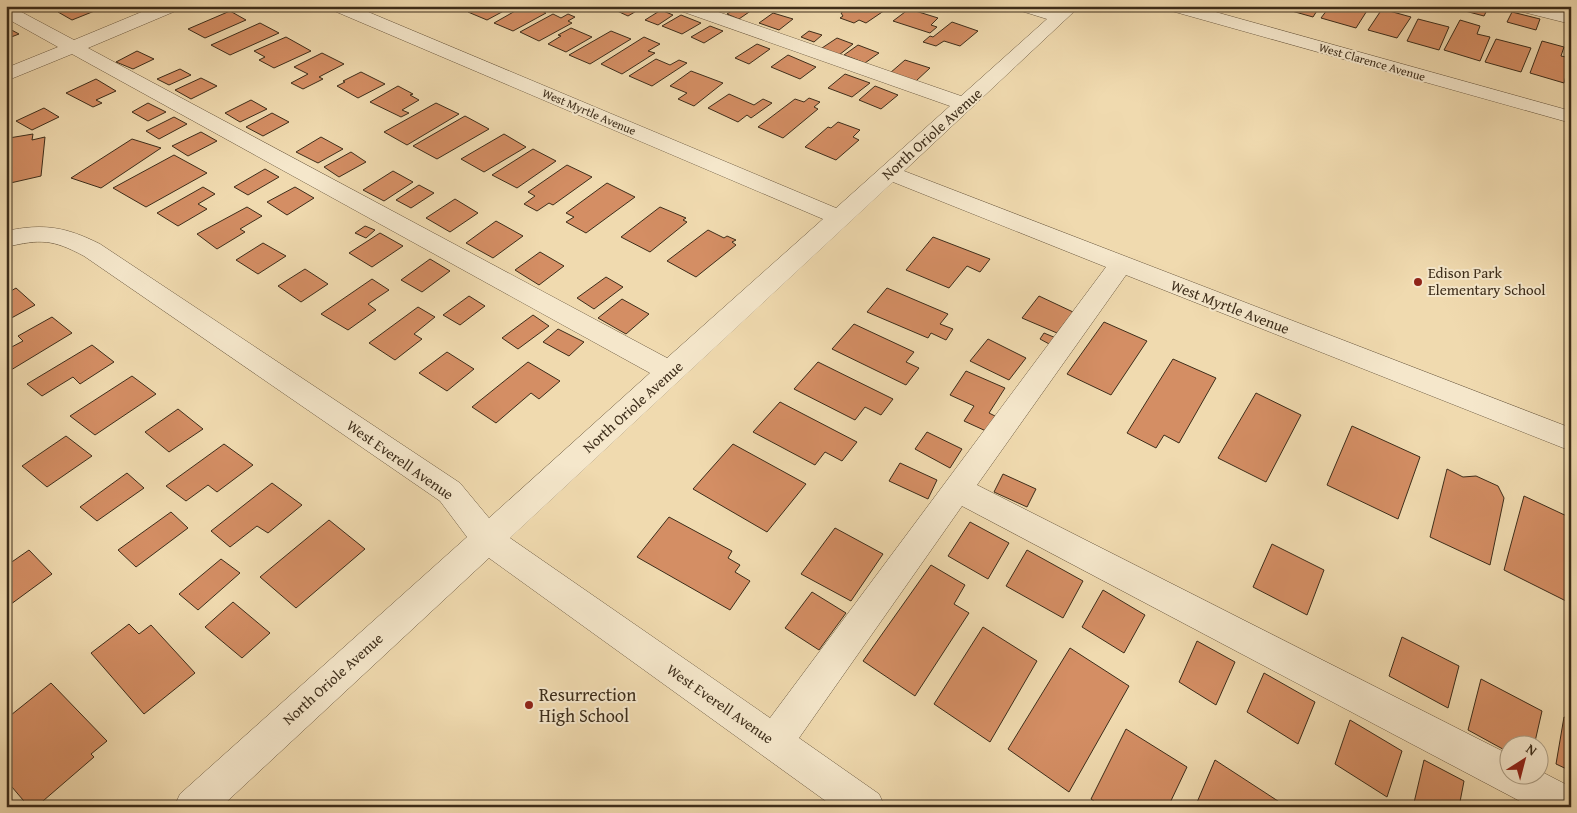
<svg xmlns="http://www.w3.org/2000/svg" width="1577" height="813" font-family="'Gentium Book Plus',serif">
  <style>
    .building { fill: #d48e64; stroke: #3d2d1a }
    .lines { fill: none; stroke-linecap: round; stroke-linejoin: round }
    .minor-casing { stroke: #6a583f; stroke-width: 1 }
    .minor { fill: #f5e7cb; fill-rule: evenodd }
    .poi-dot { fill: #8f2418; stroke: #f5e7cb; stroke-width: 2 }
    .labels { text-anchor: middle; stroke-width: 4; stroke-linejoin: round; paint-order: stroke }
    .far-street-label { font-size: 12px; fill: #3d2d1a; stroke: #f5e7cb }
    .street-label { font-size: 15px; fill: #3d2d1a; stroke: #f5e7cb }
    .poi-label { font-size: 15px; fill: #3d2d1a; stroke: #f5e7cb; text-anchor: start }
    .near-poi-label { font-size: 18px; fill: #3d2d1a; stroke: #f5e7cb; text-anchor: start }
  </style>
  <rect width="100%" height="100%" fill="#f0daaf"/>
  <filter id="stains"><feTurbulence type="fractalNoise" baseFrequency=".004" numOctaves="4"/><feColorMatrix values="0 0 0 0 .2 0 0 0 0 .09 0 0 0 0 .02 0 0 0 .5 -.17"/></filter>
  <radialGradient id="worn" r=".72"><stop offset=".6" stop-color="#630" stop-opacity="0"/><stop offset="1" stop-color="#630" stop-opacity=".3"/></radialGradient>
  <path class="building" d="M73 6H98L93 8 97 10 72 20 58 12Z
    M480 6H513L487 20 468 12Z
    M524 6H530L546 13 513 31 494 23Z
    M623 6H645L628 16 615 10Z
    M739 6 752 10 739 19 727 14Z
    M851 6H891L866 23 859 20 854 23 840 18 843 16 841 13Z
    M1282 6H1320L1313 17 1281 8Z
    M1330 6H1370L1356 28 1321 18Z
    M1468 6H1489L1484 16 1465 11Z
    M909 9 938 18 931 25 937 27 930 33 893 21Z
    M1382 9 1411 17 1397 38 1368 30Z
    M661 10 673 15 658 25 645 20Z
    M230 11 246 20 205 38 188 29Z
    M1512 12 1540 19 1536 30 1507 22Z
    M773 13 793 19 779 30 759 23Z
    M553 14 561 18 568 14 575 17 568 21 572 23 539 41 520 32Z
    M681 15 701 23 682 34 662 26Z
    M1418 19 1449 27 1439 50 1407 41Z
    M1460 20 1480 26 1477 34 1490 37 1480 61 1444 50Z
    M952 22 978 31 960 46 944 41 936 46 923 42 930 36 933 37Z
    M260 23 279 33 230 55 211 45Z
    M710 26 723 31 704 43 691 37Z
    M6 27 19 34 6 39Z
    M571 28 592 37 566 52 548 44 561 36 558 35Z
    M611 31 631 39 590 64 569 55Z
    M809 31 822 35 814 42 801 37Z
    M286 37 311 51 274 68 259 60 265 57 254 51Z
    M644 37 660 44 648 51 655 53 622 74 601 64Z
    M837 38 853 44 839 55 822 48Z
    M1496 39 1531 48 1521 72 1485 62Z
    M1542 41 1564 47 1561 56 1571 58 1564 83 1530 73Z
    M757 44 770 49 749 64 735 58Z
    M858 45 879 53 865 63 844 55Z
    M137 51 154 59 133 69 116 62Z
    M322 53 344 64 319 77 323 79 303 89 291 83 308 74 294 67Z
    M788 55 816 67 800 79 771 67Z
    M656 59 670 65 679 60 687 63 652 86 629 76Z
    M905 60 930 68 916 81 890 73Z
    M180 69 191 75 169 85 157 79Z
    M691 71 723 83 694 106 678 99 687 93 670 86Z
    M361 72 385 84 358 98 337 86 345 82 343 81Z
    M845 74 870 83 852 97 828 88Z
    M201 78 217 86 191 99 175 90Z
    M96 79 116 91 96 100 102 103 93 107 66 93Z
    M398 86 413 94 410 95 419 100 402 110 409 113 401 117 370 102Z
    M875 86 898 95 881 109 859 100Z
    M729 94 754 105 763 99 772 103 751 118 747 115 738 122 708 108Z
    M809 98 820 102 814 107 818 109 783 138 758 127 795 99 804 102Z
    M251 100 267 109 240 122 225 113Z
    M148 103 166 112 148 121 132 112Z
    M436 103 459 114 407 145 384 132Z
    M44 108 59 117 32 130 16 121Z
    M272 113 289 122 263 136 246 127Z
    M465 116 489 129 437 159 413 146Z
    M174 117 187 124 159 139 146 131Z
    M838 122 860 130 853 137 859 140 836 160 805 147 828 127 831 128Z
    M201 132 217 141 188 156 172 146Z
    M33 134 32 140 45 137 41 176 6 184V145H9V138Z
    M504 134 526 147 484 172 461 159Z
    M321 137 343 149 318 163 296 152Z
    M132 139 161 148 101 188 71 178Z
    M533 149 556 161 517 188 492 175Z
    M351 152 366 162 339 177 324 167Z
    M174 155 207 173 146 207 113 188Z
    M567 165 592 177 553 205 549 203 537 211 524 204 535 196 528 192Z
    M265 169 279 177 248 195 234 187Z
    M393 171 413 182 384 201 363 190Z
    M607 183 635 197 586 233 566 222 574 217 566 213Z
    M419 185 434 193 411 208 396 200Z
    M203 187 215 194 198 204 207 209 178 226 157 213Z
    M295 187 314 198 287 215 267 202Z
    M455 199 478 213 450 232 426 218Z
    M247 207 262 216 240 229 245 232 217 249 197 234Z
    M660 207 686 218 683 220 687 222 650 252 621 237Z
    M496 221 523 236 493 258 466 243Z
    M365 226 375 230 366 238 355 233Z
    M708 230 724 238 727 236 736 240 732 242 736 245 696 277 667 261Z
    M380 233 403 246 372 267 349 253Z
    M933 237 990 259 980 272 967 266 949 288 906 270Z
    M263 243 286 256 258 274 236 260Z
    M540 252 564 266 539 285 515 270Z
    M430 259 450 271 422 292 401 280Z
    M305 269 328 284 301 302 278 286Z
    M606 277 623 287 594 309 577 298Z
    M372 279 389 290 368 304 376 310 348 330 321 314Z
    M16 288 35 305 6 321V294Z
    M887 288 948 314 940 324 953 329 946 340 931 333 928 338 867 312Z
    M469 296 485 306 460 325 443 315Z
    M1039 296 1073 312 1057 333 1022 318Z
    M622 299 649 314 626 334 598 318Z
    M418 307 435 317 414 334 422 339 395 360 369 343Z
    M533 315 549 326 518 349 502 338Z
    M52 317 72 333 11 370 6 366V350L23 341 18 336Z
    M1104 322 1147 341 1111 395 1067 374Z
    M854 324 914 352 906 362 919 368 906 385 832 349Z
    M558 329 584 342 569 356 543 342Z
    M1044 333 1056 338 1051 345 1040 339Z
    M988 339 1026 358 1009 380 970 361Z
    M92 345 114 362 80 384 73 377 42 396 27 384Z
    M447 352 474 369 447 391 419 373Z
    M1173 359 1216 378 1179 443 1164 435 1156 448 1127 433Z
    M528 362 560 381 539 399 531 393 496 423 472 407Z
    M818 362 893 399 881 415 865 407 855 420 794 389Z
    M966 371 1005 388 989 413 995 416 986 431 964 421 974 406 950 395Z
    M132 376 156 394 95 435 70 416Z
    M1256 393 1301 415 1266 482 1218 458Z
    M780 402 857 442 842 461 825 452 815 465 753 432Z
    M178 409 203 429 169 452 145 432Z
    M1352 426 1420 457 1398 519 1327 485Z
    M927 432 962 449 950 468 915 449Z
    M66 436 92 456 47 487 22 466Z
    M224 444 253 465 217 492 208 485 186 501 166 486Z
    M733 444 806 484 767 532 693 489Z
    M900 463 937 480 928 499 889 481Z
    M1447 469 1463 477 1476 476 1498 486 1504 498 1490 565 1430 537Z
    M127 473 144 488 97 521 80 507Z
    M1003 474 1036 489 1027 507 994 492Z
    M272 483 302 505 268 533 257 526 230 547 211 531Z
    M1524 496 1571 518V588L1568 602 1504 570Z
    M171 512 188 528 136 567 118 550Z
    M669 517 732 551 728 558 740 565 735 572 750 581 730 610 637 557Z
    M329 520 365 549 296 608 260 577Z
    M970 522 1009 543 988 579 948 556Z
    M835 528 883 554 851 601 801 574Z
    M1272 544 1324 570 1307 615 1253 587Z
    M29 550 52 574 7 607 6 566Z
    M1027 550 1083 581 1063 618 1006 586Z
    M221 559 240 573 198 610 179 594Z
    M931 565 965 585 954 604 969 613 915 696 863 661Z
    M1103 590 1145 615 1124 653 1082 627Z
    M812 592 846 613 819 650 785 628Z
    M233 602 270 633 242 658 205 627Z
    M129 624 139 634 151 625 195 673 144 714 91 653Z
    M983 627 1037 661 990 742 934 704Z
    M1402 637 1459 666 1448 708 1389 676Z
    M1197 641 1235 662 1216 705 1179 682Z
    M1070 648 1129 686 1069 792 1008 749Z
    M1264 673 1315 702 1298 744 1247 712Z
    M1481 679 1542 711 1534 746H1510V753L1468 730Z
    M51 683 107 741 91 754 94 757 36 807H29L6 780V719Z
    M1564 717 1571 720V771L1556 764Z
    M1350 720 1402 751 1387 797 1335 764Z
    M1126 729 1187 767 1168 807H1102L1091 799Z
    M1215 760 1281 803 1279 807H1195Z
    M1424 760 1464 781 1459 807H1413Z"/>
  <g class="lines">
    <defs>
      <path id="minor" d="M6 6 12 7 74 40 156 6H180L178 10 88 48 667 358 823 219 332 10 330 6H354L836 208 950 106 678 10 676 6H701L961 96 1047 19 1018 10 1016 6H1043L1057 10 1061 6H1080L904 171 1571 428V451L1126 275 977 485 1510 755V776H1540V771L1571 787V807H1531L962 506 799 738 879 794 885 807H834L489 558 221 807H174L180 794 467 537 440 501 84 256C52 239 41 239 6 247V231C44 223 66 227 100 244L460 483 489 518 650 373 72 54 6 81V68L58 47 6 18ZM893 182 1106 267 770 718 510 538Z
        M1166 6H1194L1571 111V123L1168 10Z
        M1513 6H1542L1571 14V24L1515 10Z"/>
    </defs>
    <use href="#minor" class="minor-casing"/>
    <use href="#minor" class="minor"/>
  </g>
  <g class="poi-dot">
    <circle cx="1418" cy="282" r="5"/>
    <circle cx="529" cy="705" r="5"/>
  </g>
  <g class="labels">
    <g class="far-street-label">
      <text transform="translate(1372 62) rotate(16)" y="4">West Clarence Avenue</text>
      <text transform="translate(589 112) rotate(23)" y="4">West Myrtle Avenue</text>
    </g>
    <g class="street-label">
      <text transform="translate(932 134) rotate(-42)" y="5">North Oriole Avenue</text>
      <text transform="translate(1230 307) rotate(21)" y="5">West Myrtle Avenue</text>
      <text transform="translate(633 407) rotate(-42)" y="5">North Oriole Avenue</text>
      <text transform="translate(400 460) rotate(35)" y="5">West Everell Avenue</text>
      <text transform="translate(333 679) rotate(-42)" y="5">North Oriole Avenue</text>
      <text transform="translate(720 704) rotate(35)" y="5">West Everell Avenue</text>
    </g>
    <g class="poi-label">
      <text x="1428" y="278">Edison Park<tspan x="1428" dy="17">Elementary School</tspan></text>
    </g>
    <g class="near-poi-label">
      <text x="539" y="701">Resurrection<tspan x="539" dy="21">High School</tspan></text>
    </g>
  </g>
  <rect width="1577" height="813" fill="none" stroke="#f0daaf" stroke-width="25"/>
  <rect x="8" y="8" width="1562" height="798" fill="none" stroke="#3d2d1a" stroke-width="2.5"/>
  <rect x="12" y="12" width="1552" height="788" fill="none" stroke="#3d2d1a"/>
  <g transform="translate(1524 760) rotate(36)"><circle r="24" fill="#f5e7cb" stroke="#ab9d84"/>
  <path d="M0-4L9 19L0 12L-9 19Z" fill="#8f2418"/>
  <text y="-8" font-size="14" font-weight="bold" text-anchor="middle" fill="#3d2d1a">N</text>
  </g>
  <rect width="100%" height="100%" filter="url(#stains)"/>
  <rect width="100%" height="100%" fill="url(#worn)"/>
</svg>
